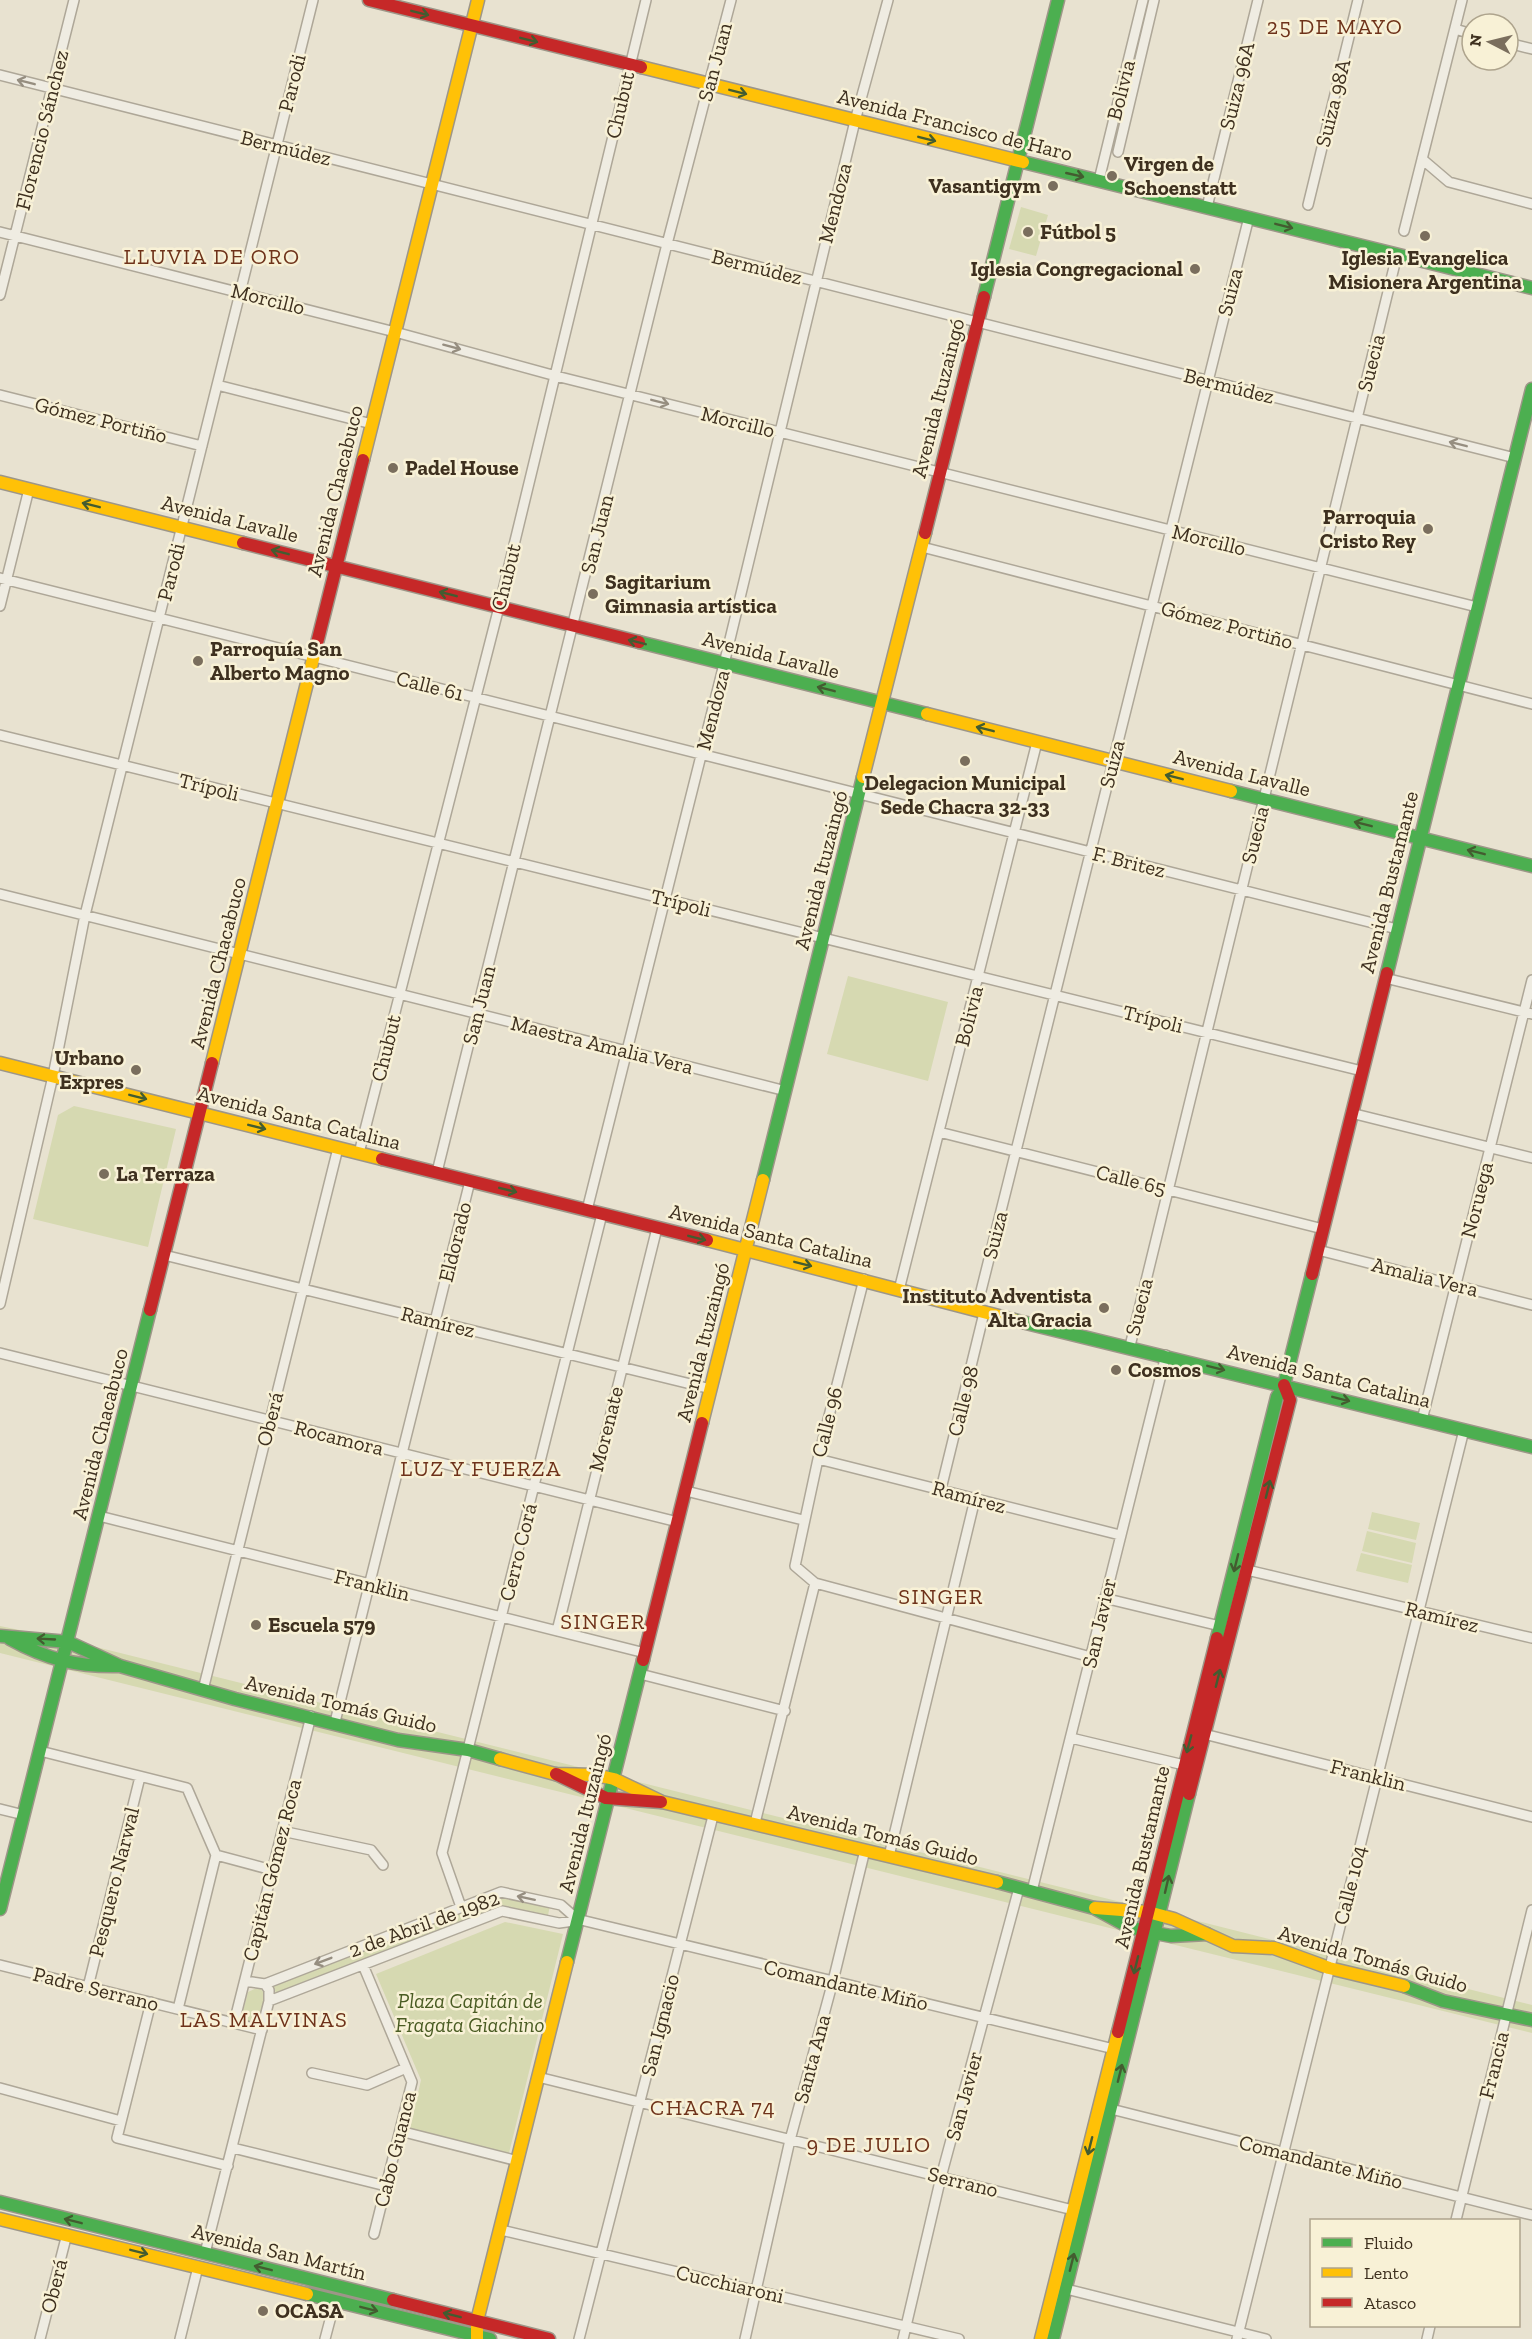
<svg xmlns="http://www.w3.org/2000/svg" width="1532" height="2339" font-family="'Zilla Slab',serif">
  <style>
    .green { fill: #d6d9b1 }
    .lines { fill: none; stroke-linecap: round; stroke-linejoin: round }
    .street-casing { stroke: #aea798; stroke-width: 12 }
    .fast-casing { stroke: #9d9688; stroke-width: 15 }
    .slow-casing { stroke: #9d9688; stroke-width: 15 }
    .jam-casing { stroke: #9d9688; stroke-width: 15 }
    .street { stroke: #efece2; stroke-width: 9 }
    .fast { stroke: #4caf50; stroke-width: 12 }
    .slow { stroke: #ffc107; stroke-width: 12 }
    .jam { stroke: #c62828; stroke-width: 12 }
    .oneway { stroke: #435c30 }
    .oneway2 { stroke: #968e80 }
    .poi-dot { fill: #7a6e5d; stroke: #f8f1d6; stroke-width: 2 }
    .labels { text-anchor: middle; stroke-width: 5; stroke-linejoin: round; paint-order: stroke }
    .street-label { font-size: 21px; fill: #3e301f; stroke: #f8f1d6 }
    .poi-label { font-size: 21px; font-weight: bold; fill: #3e301f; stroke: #f8f1d6; text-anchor: start }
    .park-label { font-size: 21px; font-style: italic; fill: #4a5c23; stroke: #f8f1d6 }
    .neighbourhood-label { font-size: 22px; letter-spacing: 1.5px; fill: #6e321a; stroke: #f8f1d6 }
  </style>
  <rect width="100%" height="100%" fill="#e8e2d0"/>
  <path class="green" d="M1021 207 1048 215 1036 256 1009 249Z
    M848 976 948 1002 928 1081 827 1054Z
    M74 1106 176 1129 148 1247 33 1219 58 1115Z
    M1281 1405H1285L1158 1911 1532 2005V2033L1151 1939 1050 2339H1045L1146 1937 0 1653V1626L68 1640 1153 1910Z
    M1372 1512 1420 1523 1416 1540 1368 1529Z
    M1367 1531 1416 1543 1412 1563 1362 1551Z
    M1361 1553 1412 1565 1408 1583 1356 1571Z
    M500 1896 550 1906 548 1915 501 1906 276 1993 272 1985Z
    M505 1922 563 1934 509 2153 410 2129 421 2080 376 1974Z
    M259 1987 266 1995 258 2026H249L241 2019 248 1992Z"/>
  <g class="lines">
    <defs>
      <path id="street" d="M1455 29 1472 34
        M1508 43 1532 49
        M0 75 1515 458
        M1118 152 1154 0
        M1422 159 1449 182 1532 204
        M1099 180 1143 0
        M1308 205 1358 0
        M1207 207 1258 0
        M1404 231 1462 0
        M0 232 395 332 556 376 1477 607
        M0 295 74 0
        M217 385 372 424
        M0 395 202 446
        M922 547 1532 704
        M0 578 1397 929
        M0 606 29 489
        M0 735 1362 1071
        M0 894 786 1091
        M1385 978 1532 1014
        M1351 1113 1532 1158
        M939 1132 1323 1229
        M359 1153 499 607 646 0
        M437 1172 667 244 731 0
        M587 1210 724 664 855 121 888 0
        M1318 1250 1532 1305
        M164 1255 711 1389
        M864 1279 818 1459 795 1566 815 1583 1091 1657
        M899 1290 1037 742
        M0 1304 53 1076 85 915 313 0
        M976 1311 1249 217
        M1130 1346 1397 255
        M0 1353 678 1522
        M1422 1420 1532 980
        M818 1459 1120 1535
        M941 1489 984 1313
        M686 1491 803 1520
        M99 1516 645 1653
        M1247 1570 1532 1638
        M1104 1598 1220 1626
        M557 1631 657 1228
        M640 1674 785 1711
        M203 1690 338 1148
        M335 1722 470 1181
        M1204 1734 1532 1817
        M1071 1738 1184 1765
        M40 1751 187 1788 216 1855 272 1870
        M0 1809 24 1815
        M755 1823 815 1583
        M282 1831 371 1850 383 1865
        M889 1856 975 1499
        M1032 1891 1166 1355
        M461 1907 442 1853 602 1214
        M0 1965 262 2030
        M363 1965 412 2082 374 2234
        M265 1984 501 1892 561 1905 578 1920
        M88 1987 140 1777
        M269 2001 502 1911 559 1923 581 1920 1114 2049
        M151 2002 117 2138 228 2166
        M178 2009 216 1855
        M234 2023 311 1716
        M312 2073 367 2085 406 2068
        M538 2077 1073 2210
        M0 2088 121 2121
        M1111 2109 1532 2215
        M400 2131 518 2161
        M233 2148 386 2186
        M1456 2220 1532 1910
        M501 2230 959 2339
        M205 2253 269 2001V1990L265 1984 245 1981
        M1066 2289 1266 2339
        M40 2339 67 2234
        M180 2339 198 2267
        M325 2339 335 2301
        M579 2339 713 1816
        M745 2339 790 2140 833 1981 865 1850
        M903 2339 941 2177 1019 1888
        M1237 2339 1464 1430
        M1427 2339 1430 2326"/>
      <path id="fast" d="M1023 162 1532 288
        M984 297 1058 0
        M639 642 927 714
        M1231 791 1532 866
        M1387 973 1532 389
        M763 1180 863 777
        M1014 1320 1532 1447
        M0 1636 68 1642 120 1666 235 1699 398 1740 468 1750 500 1759
        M1217 1638 1277 1397 1284 1385 1312 1274
        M10 1639C46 1659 77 1667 119 1666
        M997 1882 1094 1908 1127 1926 1144 1931 1171 1936 1207 1934
        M0 1909 150 1310
        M567 1962 643 1660
        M1404 1986 1443 2001 1532 2020
        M0 2202 393 2300
        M307 2294 490 2339
        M1053 2339 1189 1794"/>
      <path id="slow" d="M641 67 1023 162
        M363 460 478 0
        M0 482 243 543
        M927 714 1231 791
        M863 777 925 533
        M0 1063 382 1159
        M212 1063 315 651
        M707 1240 1014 1320
        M702 1423 763 1180
        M500 1759 555 1774 595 1775 614 1779 662 1802 997 1882
        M1095 1908 1148 1912 1174 1919 1233 1946 1274 1948 1329 1968 1404 1986
        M0 2219 307 2294
        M477 2339V2321L567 1962
        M1041 2339 1118 2032"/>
      <path id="jam" d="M369 0 641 67
        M925 533 984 297
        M243 543 639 642
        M315 651 363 460
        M382 1159 707 1240
        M1312 1274 1387 973
        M150 1310 212 1063
        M643 1660 702 1423
        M556 1774 606 1798 661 1802
        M1189 1794 1290 1400 1284 1385
        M1118 2032 1217 1638
        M393 2300 549 2339"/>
    </defs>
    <use href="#street" class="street-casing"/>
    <use href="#fast" class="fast-casing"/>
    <use href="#slow" class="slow-casing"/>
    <use href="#jam" class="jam-casing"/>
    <use href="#street" class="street"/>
    <use href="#fast" class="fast"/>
    <use href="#slow" class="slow"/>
    <use href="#jam" class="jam"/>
  </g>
  <defs><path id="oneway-shaft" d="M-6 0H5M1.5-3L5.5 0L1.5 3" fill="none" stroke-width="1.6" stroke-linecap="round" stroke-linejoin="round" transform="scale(1.5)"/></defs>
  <g class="oneway">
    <use href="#oneway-shaft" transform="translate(420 13) rotate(14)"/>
    <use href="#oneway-shaft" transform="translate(529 40) rotate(14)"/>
    <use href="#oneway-shaft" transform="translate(738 92) rotate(14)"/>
    <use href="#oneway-shaft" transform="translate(927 139) rotate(14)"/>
    <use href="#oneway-shaft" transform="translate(1075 175) rotate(13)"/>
    <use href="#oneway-shaft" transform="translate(1284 226) rotate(14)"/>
    <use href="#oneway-shaft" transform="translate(91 505) rotate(-166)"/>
    <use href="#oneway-shaft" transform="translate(280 552) rotate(-166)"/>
    <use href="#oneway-shaft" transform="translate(448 594) rotate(-166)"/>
    <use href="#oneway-shaft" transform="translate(637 642) rotate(-166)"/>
    <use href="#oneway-shaft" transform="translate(826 689) rotate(-166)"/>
    <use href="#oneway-shaft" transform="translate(985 729) rotate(-166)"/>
    <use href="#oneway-shaft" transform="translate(1174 777) rotate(-166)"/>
    <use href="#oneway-shaft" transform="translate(1363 824) rotate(-166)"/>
    <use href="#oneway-shaft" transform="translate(1476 852) rotate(-166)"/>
    <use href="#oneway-shaft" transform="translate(138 1097) rotate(14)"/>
    <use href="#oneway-shaft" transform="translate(257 1127) rotate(14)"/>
    <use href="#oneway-shaft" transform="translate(508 1190) rotate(14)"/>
    <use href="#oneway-shaft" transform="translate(697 1238) rotate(14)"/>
    <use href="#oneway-shaft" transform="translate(803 1264) rotate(14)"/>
    <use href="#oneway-shaft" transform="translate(1216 1368) rotate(14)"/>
    <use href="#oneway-shaft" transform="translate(1341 1399) rotate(14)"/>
    <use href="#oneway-shaft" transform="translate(1268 1489) rotate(-76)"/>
    <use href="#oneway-shaft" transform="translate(1236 1563) rotate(104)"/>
    <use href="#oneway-shaft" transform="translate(46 1639) rotate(-177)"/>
    <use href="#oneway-shaft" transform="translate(1218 1678) rotate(-76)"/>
    <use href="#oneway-shaft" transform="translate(1189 1744) rotate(105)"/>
    <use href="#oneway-shaft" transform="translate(1167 1884) rotate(-77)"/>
    <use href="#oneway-shaft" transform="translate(1136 1965) rotate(104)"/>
    <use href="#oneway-shaft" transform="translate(1120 2073) rotate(-76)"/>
    <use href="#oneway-shaft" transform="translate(1090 2146) rotate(104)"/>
    <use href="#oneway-shaft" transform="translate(73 2221) rotate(-166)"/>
    <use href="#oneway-shaft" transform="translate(139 2252) rotate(14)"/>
    <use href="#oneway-shaft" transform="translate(1072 2262) rotate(-76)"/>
    <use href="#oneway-shaft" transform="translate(263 2268) rotate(-166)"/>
    <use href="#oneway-shaft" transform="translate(369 2309) rotate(14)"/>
    <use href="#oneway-shaft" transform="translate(452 2315) rotate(-166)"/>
  </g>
  <g class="oneway2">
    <use href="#oneway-shaft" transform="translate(26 82) rotate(-166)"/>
    <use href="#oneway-shaft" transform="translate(452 347) rotate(15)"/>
    <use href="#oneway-shaft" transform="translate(660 402) rotate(14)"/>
    <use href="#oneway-shaft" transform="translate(1458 444) rotate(-166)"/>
    <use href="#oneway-shaft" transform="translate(526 1898) rotate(-168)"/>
    <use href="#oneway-shaft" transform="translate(323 1961) rotate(159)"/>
  </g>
  <g class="poi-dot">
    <circle cx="1112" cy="176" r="6"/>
    <circle cx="1053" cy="186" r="6"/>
    <circle cx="1028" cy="232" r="6"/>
    <circle cx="1425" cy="236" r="6"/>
    <circle cx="1195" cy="269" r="6"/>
    <circle cx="393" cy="468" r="6"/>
    <circle cx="1428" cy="529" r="6"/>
    <circle cx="593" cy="594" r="6"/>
    <circle cx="198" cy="661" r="6"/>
    <circle cx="965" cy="761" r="6"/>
    <circle cx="136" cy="1070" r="6"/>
    <circle cx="104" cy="1174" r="6"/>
    <circle cx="1104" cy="1308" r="6"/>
    <circle cx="1116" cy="1370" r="6"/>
    <circle cx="256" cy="1625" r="6"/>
    <circle cx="263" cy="2311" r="6"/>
  </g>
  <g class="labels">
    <g class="street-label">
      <text transform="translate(715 62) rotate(-75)" y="7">San Juan</text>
      <text transform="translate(292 83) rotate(-76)" y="7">Parodi</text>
      <text transform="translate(1237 86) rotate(-76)" y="7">Suiza 96A</text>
      <text transform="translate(1121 90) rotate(-76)" y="7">Bolivia</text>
      <text transform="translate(1333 103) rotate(-76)" y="7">Suiza 98A</text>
      <text transform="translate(620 105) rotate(-77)" y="7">Chubut</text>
      <text transform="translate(955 125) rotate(14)" y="7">Avenida Francisco de Haro</text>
      <text transform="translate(42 130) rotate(-76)" y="7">Florencio Sánchez</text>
      <text transform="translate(286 148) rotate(14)" y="7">Bermúdez</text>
      <text transform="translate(835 203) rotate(-76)" y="7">Mendoza</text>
      <text transform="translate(757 267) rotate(14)" y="7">Bermúdez</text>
      <text transform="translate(1230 292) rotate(-76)" y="7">Suiza</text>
      <text transform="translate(268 299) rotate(14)" y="7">Morcillo</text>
      <text transform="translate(1371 363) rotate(-76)" y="7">Suecia</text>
      <text transform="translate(1229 386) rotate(14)" y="7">Bermúdez</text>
      <text transform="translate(938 398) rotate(-76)" y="7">Avenida Ituzaingó</text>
      <text transform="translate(101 420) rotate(14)" y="7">Gómez Portiño</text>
      <text transform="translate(738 422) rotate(14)" y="7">Morcillo</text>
      <text transform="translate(335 491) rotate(-76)" y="7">Avenida Chacabuco</text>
      <text transform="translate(230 519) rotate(14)" y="7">Avenida Lavalle</text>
      <text transform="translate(597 534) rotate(-76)" y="7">San Juan</text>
      <text transform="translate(1209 540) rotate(14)" y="7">Morcillo</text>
      <text transform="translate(171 572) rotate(-76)" y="7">Parodi</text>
      <text transform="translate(506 577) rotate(-76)" y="7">Chubut</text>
      <text transform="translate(1227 625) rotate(15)" y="7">Gómez Portiño</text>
      <text transform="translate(771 655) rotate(14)" y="7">Avenida Lavalle</text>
      <text transform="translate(430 686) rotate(14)" y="7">Calle 61</text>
      <text transform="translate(713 710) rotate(-76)" y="7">Mendoza</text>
      <text transform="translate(1112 764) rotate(-76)" y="7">Suiza</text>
      <text transform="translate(1242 773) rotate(14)" y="7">Avenida Lavalle</text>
      <text transform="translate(209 787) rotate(14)" y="7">Trípoli</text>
      <text transform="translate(1255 835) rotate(-76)" y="7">Suecia</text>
      <text transform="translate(1129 862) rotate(14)" y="7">F. Britez</text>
      <text transform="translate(821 870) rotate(-76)" y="7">Avenida Ituzaingó</text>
      <text transform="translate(1389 882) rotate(-76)" y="7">Avenida Bustamante</text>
      <text transform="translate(681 903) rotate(14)" y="7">Trípoli</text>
      <text transform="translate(218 963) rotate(-76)" y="7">Avenida Chacabuco</text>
      <text transform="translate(479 1005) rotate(-76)" y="7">San Juan</text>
      <text transform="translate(969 1016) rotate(-76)" y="7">Bolivia</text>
      <text transform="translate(1153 1019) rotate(14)" y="7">Trípoli</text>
      <text transform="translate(602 1045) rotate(14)" y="7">Maestra Amalia Vera</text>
      <text transform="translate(386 1048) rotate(-76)" y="7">Chubut</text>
      <text transform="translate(299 1118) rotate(14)" y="7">Avenida Santa Catalina</text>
      <text transform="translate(1131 1180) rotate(14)" y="7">Calle 65</text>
      <text transform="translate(1477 1200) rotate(-76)" y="7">Noruega</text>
      <text transform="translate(995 1235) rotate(-76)" y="7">Suiza</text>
      <text transform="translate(771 1236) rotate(14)" y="7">Avenida Santa Catalina</text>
      <text transform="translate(455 1242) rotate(-76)" y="7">Eldorado</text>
      <text transform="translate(1425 1277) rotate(14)" y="7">Amalia Vera</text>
      <text transform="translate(1139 1307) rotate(-76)" y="7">Suecia</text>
      <text transform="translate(438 1322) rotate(14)" y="7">Ramírez</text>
      <text transform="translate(703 1342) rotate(-76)" y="7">Avenida Ituzaingó</text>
      <text transform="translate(1329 1376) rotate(14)" y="7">Avenida Santa Catalina</text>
      <text transform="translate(963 1401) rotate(-76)" y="7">Calle 98</text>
      <text transform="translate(270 1419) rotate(-76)" y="7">Oberá</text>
      <text transform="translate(827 1422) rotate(-76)" y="7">Calle 96</text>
      <text transform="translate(606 1429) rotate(-76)" y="7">Morenate</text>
      <text transform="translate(100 1434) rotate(-76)" y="7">Avenida Chacabuco</text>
      <text transform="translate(339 1438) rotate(14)" y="7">Rocamora</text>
      <text transform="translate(969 1497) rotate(15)" y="7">Ramírez</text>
      <text transform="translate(518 1552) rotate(-76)" y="7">Cerro Corá</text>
      <text transform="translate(372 1585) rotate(14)" y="7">Franklin</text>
      <text transform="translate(1442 1617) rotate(14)" y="7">Ramírez</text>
      <text transform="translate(1099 1623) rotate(-77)" y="7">San Javier</text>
      <text transform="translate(341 1704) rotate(13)" y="7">Avenida Tomás Guido</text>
      <text transform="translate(1368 1775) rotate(14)" y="7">Franklin</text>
      <text transform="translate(585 1813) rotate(-76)" y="7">Avenida Ituzaingó</text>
      <text transform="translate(883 1835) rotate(14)" y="7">Avenida Tomás Guido</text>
      <text transform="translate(1142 1857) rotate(-77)" y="7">Avenida Bustamante</text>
      <text transform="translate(272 1870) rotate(-76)" y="7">Capitán Gómez Roca</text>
      <text transform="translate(114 1882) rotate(-76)" y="7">Pesquero Narwal</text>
      <text transform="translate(1350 1885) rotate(-76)" y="7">Calle 104</text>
      <text transform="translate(424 1924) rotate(-20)" y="7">2 de Abril de 1982</text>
      <text transform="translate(1373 1959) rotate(16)" y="7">Avenida Tomás Guido</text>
      <text transform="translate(846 1985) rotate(13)" y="7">Comandante Miño</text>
      <text transform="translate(96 1989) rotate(14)" y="7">Padre Serrano</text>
      <text transform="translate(660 2025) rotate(-76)" y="7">San Ignacio</text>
      <text transform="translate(812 2059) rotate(-75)" y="7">Santa Ana</text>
      <text transform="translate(1494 2065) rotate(-76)" y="7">Francia</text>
      <text transform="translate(964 2096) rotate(-75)" y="7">San Javier</text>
      <text transform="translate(395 2149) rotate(-76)" y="7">Cabo Guanca</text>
      <text transform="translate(1321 2162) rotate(14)" y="7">Comandante Miño</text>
      <text transform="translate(963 2182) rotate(14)" y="7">Serrano</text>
      <text transform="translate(279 2252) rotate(14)" y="7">Avenida San Martín</text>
      <text transform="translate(730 2284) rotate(13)" y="7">Cucchiaroni</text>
      <text transform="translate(54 2286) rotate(-76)" y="7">Oberá</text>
    </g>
    <g class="poi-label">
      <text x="1124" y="171">Virgen de<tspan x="1124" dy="24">Schoenstatt</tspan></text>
      <text x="1041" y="193" text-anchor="end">Vasantigym</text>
      <text x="1040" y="239">Fútbol 5</text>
      <text x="1425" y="265" text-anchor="middle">Iglesia Evangelica<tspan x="1425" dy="24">Misionera Argentina</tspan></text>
      <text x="1183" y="276" text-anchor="end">Iglesia Congregacional</text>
      <text x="405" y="475">Padel House</text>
      <text x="1416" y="524" text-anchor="end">Parroquia<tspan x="1416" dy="24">Cristo Rey</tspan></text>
      <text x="605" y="589">Sagitarium<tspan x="605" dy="24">Gimnasia artística</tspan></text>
      <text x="210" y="656">Parroquía San<tspan x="210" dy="24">Alberto Magno</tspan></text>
      <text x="965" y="790" text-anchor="middle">Delegacion Municipal<tspan x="965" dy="24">Sede Chacra 32-33</tspan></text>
      <text x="124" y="1065" text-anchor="end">Urbano<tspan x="124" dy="24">Expres</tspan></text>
      <text x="116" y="1181">La Terraza</text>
      <text x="1092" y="1303" text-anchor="end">Instituto Adventista<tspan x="1092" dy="24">Alta Gracia</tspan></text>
      <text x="1128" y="1377">Cosmos</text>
      <text x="268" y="1632">Escuela 579</text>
      <text x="275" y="2318">OCASA</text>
    </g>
    <g class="park-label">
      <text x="470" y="2008">Plaza Capitán de<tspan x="470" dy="24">Fragata Giachino</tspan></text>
    </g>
    <g class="neighbourhood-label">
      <text x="1335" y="34">25 DE MAYO</text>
      <text x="212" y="264">LLUVIA DE ORO</text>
      <text x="481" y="1476">LUZ Y FUERZA</text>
      <text x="941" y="1604">SINGER</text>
      <text x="603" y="1629">SINGER</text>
      <text x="264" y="2027">LAS MALVINAS</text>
      <text x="713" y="2115">CHACRA 74</text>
      <text x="869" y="2152">9 DE JULIO</text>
    </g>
  </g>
  <rect x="1310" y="2219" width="210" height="108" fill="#f8f1d6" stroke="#aea48d" stroke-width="1.5"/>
  <rect x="1322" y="2238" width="30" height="9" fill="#4caf50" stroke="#aea48d" stroke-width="1.5"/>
  <text x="1364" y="2249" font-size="18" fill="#3e301f">Fluido</text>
  <rect x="1322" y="2268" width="30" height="9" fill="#ffc107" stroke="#aea48d" stroke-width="1.5"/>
  <text x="1364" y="2279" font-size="18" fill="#3e301f">Lento</text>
  <rect x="1322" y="2298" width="30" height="9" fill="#c62828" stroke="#aea48d" stroke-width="1.5"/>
  <text x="1364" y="2309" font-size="18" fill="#3e301f">Atasco</text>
  <g transform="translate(1490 42) rotate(277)"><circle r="28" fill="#f8f1d6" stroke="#aea48d" stroke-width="1.5"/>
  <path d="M0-4.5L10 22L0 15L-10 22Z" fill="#7a6e5d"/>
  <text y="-9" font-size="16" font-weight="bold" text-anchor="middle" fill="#3e301f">N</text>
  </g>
</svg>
